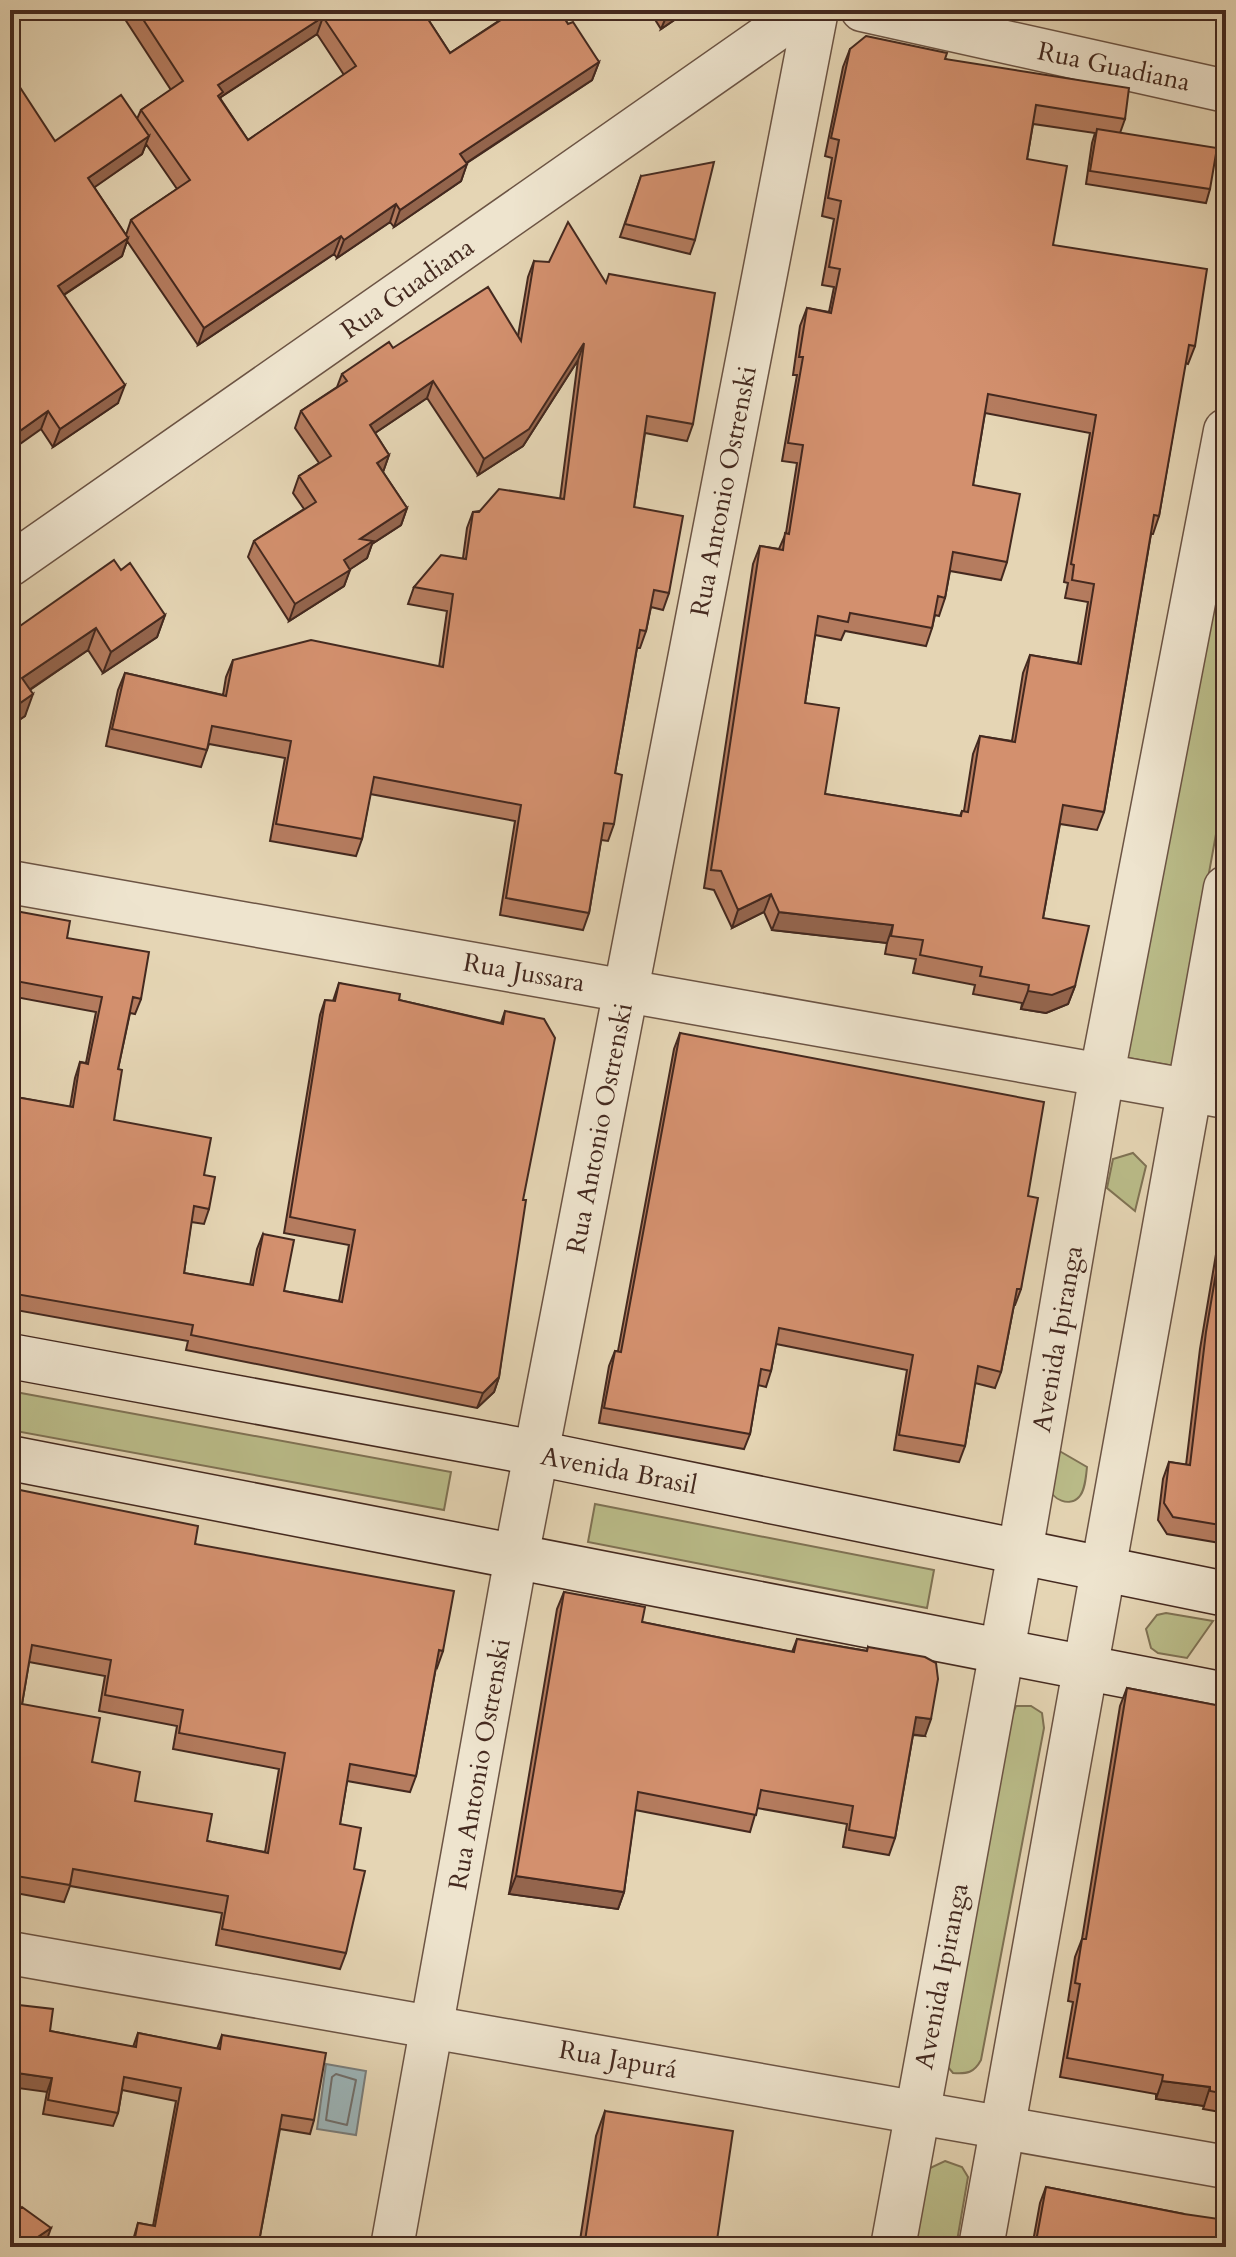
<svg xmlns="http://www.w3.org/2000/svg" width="1236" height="2257" font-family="Cardo,serif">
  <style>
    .green { fill: #babc89; stroke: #7f7254; stroke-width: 2 }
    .water { fill: #9cb5b9; stroke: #797d7b; stroke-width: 2 }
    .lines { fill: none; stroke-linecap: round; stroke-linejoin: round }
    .shore { stroke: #706f6c; stroke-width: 2 }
    .minor-casing { stroke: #6c5444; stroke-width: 45 }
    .tertiary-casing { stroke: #6c5444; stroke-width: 47 }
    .secondary-casing { stroke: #44291f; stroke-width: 47 }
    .minor { stroke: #eee4ce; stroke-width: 42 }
    .tertiary { stroke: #eee4ce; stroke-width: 44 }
    .secondary { stroke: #eee4ce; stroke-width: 44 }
    .wall { fill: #b57c5f; stroke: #44291f; stroke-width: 2; fill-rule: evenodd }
    .shaded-wall { fill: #94654d; stroke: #44291f; stroke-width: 2 }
    .building { fill: #d3906e; stroke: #44291f; stroke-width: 2; fill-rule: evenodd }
    .labels { text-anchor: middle; stroke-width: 7; stroke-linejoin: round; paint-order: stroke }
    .street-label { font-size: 26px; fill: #44291f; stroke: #eee4ce }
  </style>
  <rect width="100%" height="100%" fill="#e5d5b4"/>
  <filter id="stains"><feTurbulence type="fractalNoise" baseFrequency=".0025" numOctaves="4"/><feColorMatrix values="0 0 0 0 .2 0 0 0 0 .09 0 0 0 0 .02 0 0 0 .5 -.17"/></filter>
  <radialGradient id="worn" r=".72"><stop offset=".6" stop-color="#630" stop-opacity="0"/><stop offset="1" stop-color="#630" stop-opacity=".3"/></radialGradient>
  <path class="green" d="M1226 489V779L1174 1066 1123 1057Z
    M1133 1153 1146 1166 1135 1211 1107 1188 1113 1159Z
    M10 1391 451 1472 444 1510 10 1430Z
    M1056 1449 1087 1467C1086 1477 1085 1491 1079 1497 1070 1507 1051 1500 1050 1487 1049 1476 1054 1461 1056 1449Z
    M595 1504 934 1570 927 1608 588 1542Z
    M1166 1613 1213 1621 1187 1658 1158 1653 1151 1648 1146 1629 1157 1615Z
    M1016 1706H1031L1042 1713 1044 1728 981 2060C974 2073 967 2074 953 2073L947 2066 1010 1721Z
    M945 2161 962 2167 968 2177 956 2247H914L928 2169Z"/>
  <path class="water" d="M326 2064 366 2071 356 2135 317 2129Z"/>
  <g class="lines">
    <path class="shore" d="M336 2074 356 2080 347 2125 326 2120 332 2077Z"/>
    <defs>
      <path id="minor" d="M862 10 1226 91
        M10 565 804 10
        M10 882 1226 1097
        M10 1953 1226 2167
        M392 2247 516 1557"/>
      <path id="tertiary" d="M516 1557 816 10
        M893 2247 1020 1552 1102 1074 1226 431
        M981 2247 1226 888"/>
      <path id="secondary" d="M10 1356 536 1453 1226 1594
        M10 1458 1226 1695"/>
    </defs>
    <use href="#minor" class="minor-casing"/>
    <use href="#tertiary" class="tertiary-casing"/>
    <use href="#secondary" class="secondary-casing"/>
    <use href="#minor" class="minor"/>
    <use href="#tertiary" class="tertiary"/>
    <use href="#secondary" class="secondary"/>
  </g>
  <path class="wall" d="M119 10H422L450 53 500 20 494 10H559L568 24 599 62 592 80 467 163 461 181 394 227 390 222 337 258 334 254 198 345 127 241 122 256 64 295 118 403 53 447 41 429 55 141 137 119 141 110 171 90ZM317 34 344 75 248 140 220 98 221 97ZM146 144 177 189 131 220 126 235 94 187 142 154Z
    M649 10H689L661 29Z
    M850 49 945 59 1125 119 1120 133 1210 189 1206 203 1086 184 1092 143 1095 133 1033 124 1027 159 1053 245 1195 346 1188 364 1185 363 1159 516 1153 534H1151L1104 812 1097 830 1060 824 1043 918 1075 986 1068 1004 1046 1013 1021 1009 1022 1003 973 994 975 985 913 973 916 959 885 954 887 943 772 930 764 912 732 928 714 890 704 888 753 564 760 546 779 549 786 533 797 463 782 461 797 375H793L800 326 807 308 829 312 834 287 822 285 834 219 822 216 832 158 825 156 843 67ZM985 413 1090 433 1064 582 1068 583 1065 598 1088 602 1078 663 1030 655 1023 673 1012 741 980 736 973 754 964 811H962L960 816 825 794 805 703 815 635 841 640 845 631 926 646 932 628 935 615 939 616 945 598 950 571 1001 580 1007 562 973 485Z
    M641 176 695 240 690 254 620 237Z
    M534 261 693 424 687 441 645 433 634 507 669 593 663 610 651 607 646 631 640 648H637L615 773 614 824 608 841 601 840 589 913 583 930 500 915 515 821 370 794 362 839 356 856 270 841 285 758 209 744 201 767 106 746 118 690 125 673 223 695 226 677 233 660 439 667 447 611 408 604 414 587 463 558 467 528 473 512 560 499 578 360 523 446 478 475 427 398 375 433 389 455 383 472 407 508 401 525 372 544 367 558 350 569 344 586 289 621 248 557 254 541 304 509 293 493 299 476 319 463 295 428 301 411 337 387 342 374 393 348 518 336 528 277Z
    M121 570 165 615 157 637 103 673 88 650 30 690 25 716 10 726V633Z
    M10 910 67 938 141 999 135 1014 130 1013 118 1069 114 1120 204 1175 209 1209 204 1224 191 1222 184 1273 250 1285 257 1249 263 1234 284 1291 339 1301 349 1245 284 1233 320 1015 325 1000 333 1001 339 983 399 1000 501 1023 505 1011 523 1200 499 1377 494 1392 477 1408 186 1350 188 1341 10 1309V1096L70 1107 75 1078 80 1062 86 1063 96 1012 10 996Z
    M680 1033 1028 1196 1021 1289 1015 1305H1014L1001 1372 995 1388 975 1383 965 1446 959 1462 894 1450 907 1370 776 1344 771 1371 766 1387 758 1385 750 1434 744 1449 599 1423 609 1366 615 1351H618L674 1049Z
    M1226 1195V1544L1167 1534 1158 1520 1163 1479 1169 1462 1186 1465 1200 1349Z
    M10 1488 195 1544 443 1651 437 1668 436 1667 416 1776 410 1792 347 1781 340 1824 354 1869 346 1953 340 1969 216 1945 222 1913 70 1886 64 1902 10 1892ZM29 1662 105 1676 99 1711 177 1726 173 1749 279 1769 265 1852 207 1841 135 1801 92 1762 22 1704Z
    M564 1592 642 1622 792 1652 797 1639 867 1651 868 1647 925 1736 913 1735 895 1838 889 1855 843 1847 847 1824 757 1808 750 1832 635 1810 624 1892 618 1909 509 1894 557 1609Z
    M1127 1688 1226 1707V2113L1203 2109 1204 2106 1156 2099V2094L1060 2077 1073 2002 1068 2001 1075 1957 1082 1939 1120 1706Z
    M50 2031 133 2047 138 2033 217 2049 222 2035 314 2120 310 2134 280 2129 258 2247H131L138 2223 153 2226 176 2101 122 2090 118 2113 113 2126 43 2114 47 2092Z
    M605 2111 716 2247H579L596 2136Z
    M1046 2187 1184 2214 1226 2247H1032L1040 2203Z"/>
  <path class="shaded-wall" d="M669 10H689L661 29Z
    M323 17 317 34 221 97 216 110 218 85Z
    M599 62 592 80 454 171 460 154Z
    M149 136 142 154 82 196 88 178Z
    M467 164 461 181 394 227 400 210Z
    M396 204 390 222 337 258 344 240Z
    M341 236 334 254 198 345 204 328Z
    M128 238 122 256 51 303 58 286Z
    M584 343 578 360 523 446 478 475 484 459Z
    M433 381 427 398 363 441 370 425Z
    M125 385 118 403 53 447 60 429Z
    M48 411 41 429 10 451V438Z
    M389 455 383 472 377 463Z
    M407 508 401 525 372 544 367 558 340 576 350 570 344 586 289 621 295 604 344 560 360 539Z
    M165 615 157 637 103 673 111 652Z
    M96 628 88 650 14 700 22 678Z
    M33 694 25 716 10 726V710Z
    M771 894 764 912 732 928 738 910Z
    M779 912 893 925 887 943 772 930Z
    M1075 986 1068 1004 1046 1013 1021 1009 1028 991Z
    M499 1377 494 1392 477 1408 483 1393Z
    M916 1717 931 1719 925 1736 909 1734Z
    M516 1876 624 1892 618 1909 509 1894Z
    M10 2072 52 2078 47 2092 10 2087Z
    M1162 2081 1210 2087 1204 2106 1156 2099Z
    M51 2228 46 2242 38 2247H23Z"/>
  <path class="building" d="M137 10H422L450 53 513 12 511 10H559L568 24 573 22 599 62 460 154 467 164 400 210 396 204 344 240 341 236 204 328 131 220 190 180 141 110 183 81ZM323 17 356 66 248 140 218 96 223 92 218 85Z
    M866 36 947 53 945 59 1129 88 1125 119 1036 105 1027 159 1067 166 1053 245 1207 269 1195 346 1189 345 1159 516 1154 515 1104 812 1063 805 1043 918 1089 926 1075 986 1052 995 1028 991 1029 985 980 976 982 967 920 955 923 940 891 936 893 925 779 912 771 894 738 910 721 871 711 870 760 546 783 550 785 533 789 534 803 445 788 443 803 357H799L807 308 831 313 840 269 829 267 841 201 828 198 839 140 831 138 850 49ZM988 394 1096 415 1071 564 1074 565 1072 580 1094 584 1081 664 1030 655 1015 742 980 736 968 812 962 811 961 816 825 794 839 708 805 703 818 616 848 622 850 613 932 628 938 596 945 598 953 552 1007 562 1020 494 973 485Z
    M10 72 55 141 121 95 149 136 88 178 128 238 58 286 125 385 60 429 48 411 10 438Z
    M1097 129 1217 148 1210 189 1090 171Z
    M714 162 695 240 625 224 641 176Z
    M568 222 606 283 609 274 715 293 693 424 647 416 634 507 683 516 669 593 654 590 646 631 640 630 615 773 622 775 614 824 604 823 589 913 506 898 521 805 374 777 362 839 276 824 291 741 212 726 207 750 112 729 125 673 226 696 233 660 311 640 443 667 453 594 414 587 441 555 466 559 473 512H479L499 489 564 499 584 343 529 429 484 459 433 381 370 425 389 455 377 463 407 508 360 539 373 541 344 560 350 570 295 604 254 541 316 502 299 476 331 456 301 411 347 381 342 374 389 342 393 348 488 287 521 341 534 261 549 262Z
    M114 560 121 570 130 563 165 615 111 652 96 628 22 678 33 694 10 710V633Z
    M10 910 70 921 67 938 149 952 141 999 133 997 118 1069 122 1070 114 1120 211 1138 204 1175 215 1177 209 1209 194 1206 184 1273 253 1285 263 1234 294 1240 284 1291 342 1302 355 1230 290 1217 325 1000 335 1001 339 983 400 994 399 1000 503 1024 505 1011 544 1019 555 1038 523 1200H526L499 1377 483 1393 191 1335 193 1325 10 1293V1096L73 1107 80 1062 88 1064 102 997 10 980Z
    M680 1033 1044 1102 1028 1196 1038 1198 1021 1289H1017L1001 1372 978 1366 965 1446 899 1435 913 1355 779 1328 771 1371 761 1369 750 1434 604 1408 615 1351 621 1352Z
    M1226 1214V1526L1173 1517 1164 1503 1169 1462 1190 1465 1206 1332Z
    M10 1488 198 1526 195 1544 454 1591 443 1651 439 1650 416 1776 350 1764 340 1824 361 1828 354 1869 365 1871 346 1953 222 1929 228 1896 73 1869 70 1885 10 1875ZM32 1645 111 1660 105 1695 183 1710 179 1733 285 1753 268 1853 207 1841 212 1814 135 1801 140 1772 92 1762 100 1718 22 1704Z
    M564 1592 645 1607 642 1622 736 1641 794 1652 797 1639 867 1651 868 1647 925 1657 936 1663 938 1679 931 1719 916 1717 895 1838 849 1830 853 1806 761 1790 756 1815 638 1792 624 1892 516 1876Z
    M1127 1688 1226 1707V2094L1210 2091V2087L1162 2081 1163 2075 1067 2058 1080 1984 1075 1983 1082 1939H1086Z
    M10 2004 53 2009 50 2031 136 2047 138 2033 220 2049 222 2035 326 2053 314 2120 282 2115 258 2247H133L138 2223 155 2226 181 2088 124 2077 118 2113 48 2100 52 2078 10 2072Z
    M605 2111 733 2131 716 2247H584Z
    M1046 2187 1184 2214 1226 2220V2247H1035Z
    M22 2207 51 2228 23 2247H10V2216Z"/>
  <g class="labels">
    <g class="street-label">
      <text transform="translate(1114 66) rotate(12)" y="9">Rua Guadiana</text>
      <text transform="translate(407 288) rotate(-35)" y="9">Rua Guadiana</text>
      <text transform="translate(723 491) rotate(-79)" y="9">Rua Antonio Ostrenski</text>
      <text transform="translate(524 972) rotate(10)" y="9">Rua Jussara</text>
      <text transform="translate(599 1128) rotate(-79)" y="9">Rua Antonio Ostrenski</text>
      <text transform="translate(1057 1339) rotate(-80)" y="9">Avenida Ipiranga</text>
      <text transform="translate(619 1470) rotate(11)" y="9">Avenida Brasil</text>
      <text transform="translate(479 1764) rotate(-80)" y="9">Rua Antonio Ostrenski</text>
      <text transform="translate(941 1976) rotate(-79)" y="9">Avenida Ipiranga</text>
      <text transform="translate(618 2059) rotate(10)" y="9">Rua Japurá</text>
    </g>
  </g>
  <rect width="1236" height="2257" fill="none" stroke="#e5d5b4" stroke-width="40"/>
  <rect x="12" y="12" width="1212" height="2233" fill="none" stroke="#44291f" stroke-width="4"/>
  <rect x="20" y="20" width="1196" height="2217" fill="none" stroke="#44291f" stroke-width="2"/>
  <rect width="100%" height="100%" filter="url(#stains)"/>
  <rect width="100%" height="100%" fill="url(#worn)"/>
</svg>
